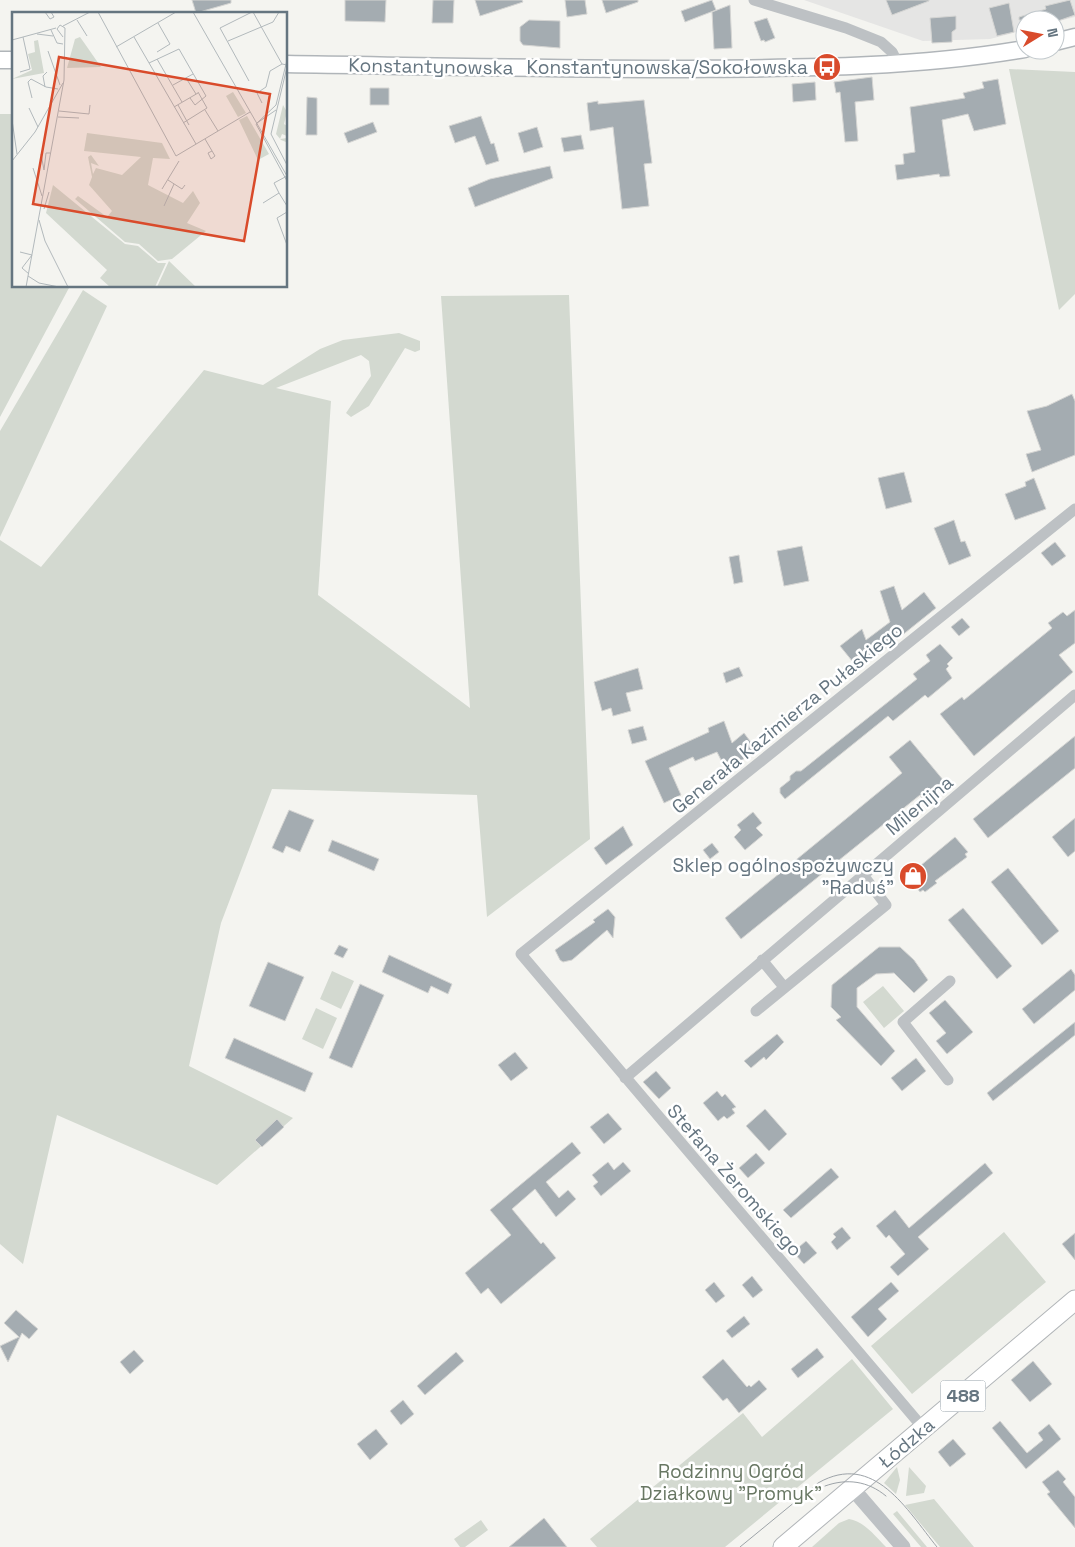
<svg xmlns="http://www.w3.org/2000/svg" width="1075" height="1547" font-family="'Space Grotesk',sans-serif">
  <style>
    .built { fill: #e5e5e4 }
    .green { fill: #d3d9d0 }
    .building { fill: #a4acb1; stroke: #d5d5d3 }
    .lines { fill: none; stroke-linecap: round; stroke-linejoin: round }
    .secondary-casing { stroke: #b0b5b9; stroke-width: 19 }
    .primary-casing { stroke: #b1b5b8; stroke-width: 21 }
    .minor { stroke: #bdc1c4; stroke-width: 11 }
    .tertiary { stroke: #bdc1c4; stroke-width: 15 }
    .secondary { stroke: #fff; stroke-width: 16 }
    .primary { stroke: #fff; stroke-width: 19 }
    .tram { stroke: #9da3a8; stroke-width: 1 }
    .labels { text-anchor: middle; stroke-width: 5; stroke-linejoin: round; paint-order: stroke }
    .shield { fill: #fff; stroke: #939ea6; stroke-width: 1 }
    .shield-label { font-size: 18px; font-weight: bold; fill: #657580 }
    .street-label { font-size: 19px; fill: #657580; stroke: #fff }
    .poi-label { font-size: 19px; fill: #657580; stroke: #fff; text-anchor: end }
    .park-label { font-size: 19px; fill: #687763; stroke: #fff }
    .inset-road { fill: none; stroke: #b2b9bc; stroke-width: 1 }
    .view { fill: #d94b2b; fill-opacity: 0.15; stroke: #d94b2b; stroke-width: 2.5 }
    .inset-edge { fill: none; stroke: #657580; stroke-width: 2.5 }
  </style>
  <rect width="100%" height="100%" fill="#f4f4f0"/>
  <path class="built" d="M804 0H1075V17L1055 22V20H1025V30L990 39 923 41Z"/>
  <path class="green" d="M1009 69 1075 72V294L1059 310Z
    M0 114H14V286H70L0 417Z
    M83 290 107 306 0 537V431Z
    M569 295 590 839 487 917 477 795 272 789 221 923 189 1066 293 1118 217 1185 57 1115 23 1264 0 1244V540L41 567 204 370 263 385 320 349 343 340 399 333 420 341V350L415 352 405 348 369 406 351 417 346 413 371 376 369 361 361 355 276 388 331 401 318 595 470 708 441 296Z
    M332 971 354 981 341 1009 320 999Z
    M883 986 904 1011 884 1028 863 1002Z
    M316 1008 337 1018 323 1049 302 1039Z
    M1004 1232 1046 1282 912 1394 871 1346Z
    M852 1359 893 1409 725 1547H597L590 1539 743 1413 762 1437Z
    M897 1467 900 1480 896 1494 884 1483Z
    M909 1467 926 1486 924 1493 906 1496Z
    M934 1499 974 1547H940L905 1505Z
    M897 1511 927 1547H921L893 1514Z
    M849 1519C864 1521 876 1537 886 1547H812L839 1523Z
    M481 1520 488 1530 465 1547H460L454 1539Z"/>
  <path class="building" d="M192 0H231V3L196 13Z
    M345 0H386L385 22 345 21Z
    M433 0H454L453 23H432Z
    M475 0H522L523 2 480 16Z
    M565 0H585L587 14 567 17Z
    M602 0H638V2L606 13Z
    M712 0 716 10 685 22 681 11Z
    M886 0H929V1L892 15Z
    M1070 0 1075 15 1055 22 1019 20V17L1046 9 1045 6Z
    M1009 3 1014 32 997 36 989 8Z
    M730 5 732 48 714 49 712 12Z
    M956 16V29L952 32V42L932 43 930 18Z
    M767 18 775 38 765 42 764 40 761 41 754 22Z
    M529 20 560 21V48L523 45 520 41V27Z
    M872 77 874 100 855 102 858 141 845 142 840 92 836 93 834 82Z
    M998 79 1006 124 974 131 968 114 942 120 950 176 940 177 939 174 897 180 895 165 904 164 903 154 915 152 910 107 965 98 963 93 984 88 982 82Z
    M815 82 816 100 793 102 792 84Z
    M370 88H389V105H370Z
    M307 97 317 98V135H306Z
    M644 100 652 163 644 164 649 206 622 209 613 127 590 131 587 103 598 101V104Z
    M481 116 491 144 494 143 499 161 486 165 475 136 455 143 449 126Z
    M373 122 377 132 348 143 344 133Z
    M537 127 543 147 524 153 518 133Z
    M581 135 584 149 564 152 561 138Z
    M550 166 553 178 475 207 468 188 490 179Z
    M1072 394 1075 401V455L1032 472 1026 454 1041 450 1027 411 1047 406Z
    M904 472 912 502 886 509 878 478Z
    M1034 478 1046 509 1015 520 1005 494 1026 486 1025 482Z
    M954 520 961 542 965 541 971 556 949 565 934 528Z
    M1055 542 1066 556 1052 566 1041 553Z
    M802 546 809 581 784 586 777 551Z
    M739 555 743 582 734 584 729 557Z
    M894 586 902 610 924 592 936 608 875 657 873 655 857 667 840 646 862 629 866 640 890 622 880 591Z
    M1075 610V643L1059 655 1073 672 974 756 940 714 962 697 964 700 1052 628 1048 623 1063 612 1067 616Z
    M962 618 970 627 959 636 951 627Z
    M940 644 953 658 947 664 949 666 946 669 952 678 928 698 925 695 893 721 888 716 785 799 780 793V788L790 780V776L796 771H801L917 679 913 674 930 661 926 655Z
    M739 667 743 676 726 683 723 673Z
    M638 668 643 689 626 693 631 711 613 716 611 708 602 711 594 682Z
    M724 721 732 743 744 733 756 749 736 765 733 759 723 764 717 752 695 761 693 757 669 768 681 795 664 803 645 761 709 732 708 728Z
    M643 726 647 740 632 744 628 730Z
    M1075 736V768L988 838 973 819Z
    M910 740 944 781 922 798 920 795 741 939 725 918 902 773 889 757Z
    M289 810 314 820 300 852 286 846 283 853 272 848Z
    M753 812 762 823 756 828 763 835 745 850 734 837 741 830 737 825Z
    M1075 818V851L1068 857 1052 837Z
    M623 826 633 845 606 865 594 848Z
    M955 837 968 852 965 854 967 857 935 881 937 883 925 892 923 890 920 892 908 876Z
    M332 840 379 859 374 871 328 851Z
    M712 843 719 852 710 859 703 850Z
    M1008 868 1059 931 1042 945 991 882Z
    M963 908 1012 966 997 979 948 920Z
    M608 909 615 917 613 938 607 930 572 960 563 962 560 960 555 950 595 922 593 920Z
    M339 945 348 949 343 958 334 954Z
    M879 947H900L914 960 928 980 914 993 894 973 876 974 857 988V1007L895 1051 881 1066 836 1020 841 1017 831 1007 832 985Z
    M389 955 452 984 448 994 431 986 428 993 382 972Z
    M268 962 304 977 285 1021 249 1006Z
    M1071 969 1075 975V990L1034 1024 1022 1009Z
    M360 984 384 995 352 1068 329 1058Z
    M945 1000 973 1032 947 1054 936 1041 946 1033 929 1013Z
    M1075 1022V1035L993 1101 987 1093Z
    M777 1034 784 1042 766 1060 764 1057 751 1068 744 1061Z
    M234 1038 313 1073 305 1092 225 1058Z
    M515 1052 528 1068 511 1081 498 1065Z
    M916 1058 926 1071 902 1091 891 1078Z
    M656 1071 671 1088 659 1099 643 1082Z
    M717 1091 722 1097 725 1094 736 1107 732 1109 735 1113 727 1119 724 1116 718 1121 703 1103Z
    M765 1109 787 1134 769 1151 746 1126Z
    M608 1113 622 1129 604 1144 590 1127Z
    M277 1119 284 1127 262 1147 255 1140Z
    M572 1142 581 1153 546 1182 559 1198 568 1190 576 1199 556 1217 535 1189 512 1209 541 1244 543 1242 556 1258 501 1304 488 1288 481 1294 465 1273 511 1235 490 1210Z
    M756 1153 765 1163 748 1178 739 1168Z
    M608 1162 614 1170 623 1162 631 1171 601 1196 593 1186 598 1182 592 1175Z
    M985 1163 993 1173 918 1237 929 1249 898 1276 890 1267 905 1254 889 1235 886 1238 876 1226 895 1210 909 1228Z
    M831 1168 839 1177 791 1218 783 1210Z
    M842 1227 851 1238 837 1250 831 1242 836 1237 833 1234Z
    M1075 1233V1260L1062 1244Z
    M806 1241 817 1253 804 1264 793 1252Z
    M752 1276 763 1290 753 1298 742 1285Z
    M714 1282 725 1296 716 1303 705 1290Z
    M891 1282 899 1291 878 1309 887 1319 868 1337 851 1317Z
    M16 1310 38 1329 29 1339 22 1333 8 1362 0 1346 19 1337 4 1323Z
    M744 1316 750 1324 732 1338 726 1331Z
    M817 1348 824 1357 798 1378 791 1369Z
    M134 1350 144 1361 130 1374 120 1362Z
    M456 1352 464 1361 425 1395 417 1386Z
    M723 1359 747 1387 749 1385 751 1387 759 1380 767 1389 739 1413 727 1398 723 1401 702 1377Z
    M1033 1361 1052 1384 1030 1402 1011 1380Z
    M403 1400 414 1414 401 1425 390 1411Z
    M1000 1421 1027 1453 1043 1440 1038 1433 1049 1424 1061 1439 1026 1469 992 1428Z
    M376 1429 388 1444 370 1460 357 1444Z
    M953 1439 966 1454 950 1467 938 1452Z
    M1058 1470 1066 1479 1063 1482 1075 1497V1528L1047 1494 1050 1492 1042 1482Z
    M544 1518 567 1547H509Z"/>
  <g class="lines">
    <defs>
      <path id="secondary" d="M1055 42 1075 37
        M0 60H14
        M286 64C421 66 556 69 690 69 802 68 914 68 1025 49"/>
      <path id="primary" d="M783 1547 1075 1300"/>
    </defs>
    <use href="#secondary" class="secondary-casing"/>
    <use href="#primary" class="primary-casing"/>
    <path class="minor" d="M754 0 846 28 881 42 892 52 898 64
      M762 960 784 987
      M756 1011 886 905 863 875
      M625 1078 1075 695
      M948 1080 903 1022 950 981
      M924 1429 521 954 1075 509"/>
    <path class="tertiary" d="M852 1488 903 1547"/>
    <use href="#secondary" class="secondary"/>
    <use href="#primary" class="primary"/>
    <path class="tram" d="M825 1486C847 1478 868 1481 886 1496
      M740 1547 818 1483C874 1451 907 1510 937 1547"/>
  </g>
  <defs>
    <symbol id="bus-disc" viewBox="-11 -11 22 22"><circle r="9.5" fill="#d94b2b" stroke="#fff"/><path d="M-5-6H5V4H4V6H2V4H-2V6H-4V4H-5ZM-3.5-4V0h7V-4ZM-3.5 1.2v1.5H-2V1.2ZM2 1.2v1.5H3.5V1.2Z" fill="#fff"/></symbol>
    <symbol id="shop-disc" viewBox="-11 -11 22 22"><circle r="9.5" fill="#d94b2b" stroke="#fff"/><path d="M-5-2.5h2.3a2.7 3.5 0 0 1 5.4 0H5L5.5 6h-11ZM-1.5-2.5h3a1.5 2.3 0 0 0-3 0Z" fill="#fff"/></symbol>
  </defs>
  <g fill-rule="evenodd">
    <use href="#bus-disc" x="811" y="51" width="32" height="32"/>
    <use href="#shop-disc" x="897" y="860" width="32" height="32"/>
  </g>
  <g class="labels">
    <rect class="shield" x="940.5" y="1380.5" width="45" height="31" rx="4"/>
    <g class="shield-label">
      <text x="963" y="1402">488</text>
    </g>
    <g class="street-label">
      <text transform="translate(431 66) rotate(1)" y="7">Konstantynowska</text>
      <text transform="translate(787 718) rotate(-39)" y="7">Generała Kazimierza Pułaskiego</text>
      <text transform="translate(919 805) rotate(-40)" y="7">Milenijna</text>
      <text transform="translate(735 1180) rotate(49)" y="7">Stefana Żeromskiego</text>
      <text transform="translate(906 1443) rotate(-40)" y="7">Łódzka</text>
    </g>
    <g class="poi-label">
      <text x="808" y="74">Konstantynowska/Sokołowska</text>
      <text x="894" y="872">Sklep ogólnospożywczy<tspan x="894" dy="22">"Raduś"</tspan></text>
    </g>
    <g class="park-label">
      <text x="731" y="1478">Rodzinny Ogród<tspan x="731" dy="22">Działkowy "Promyk"</tspan></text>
    </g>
  </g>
  <g transform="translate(12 12)">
    <rect width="275" height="275" fill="#f4f4f0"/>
    <path d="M68 25 73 32 89 55 55 56 63 27ZM26 28 32 61 0 67 20 58 16 42 23 40 22 29ZM221 80 234 101 226 105 214 84ZM271 93 275 100 272 112 275 114V124L270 122 268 127 275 126 274 130 269 128 264 122ZM235 104 257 142 246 148 227 108ZM75 121 150 131 158 147 141 146 136 173 171 191 181 179 188 191 175 211 194 219 160 247 146 249 127 232 113 230 63 187 66 184 95 205 100 199 77 173 80 165 76 145 79 143 87 154 79 151 81 162 84 156 110 163 129 145 72 139ZM41 173 113 232 126 234 146 251H154L143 275H98L88 266 95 258 34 201ZM157 249 184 275H145Z" fill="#d3d9d0"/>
    <path class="inset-road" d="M33 0 38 7 42 5 39 0M86 0 164 144 238 100M181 0 275 164M241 0 270 52 275 53M65 8 75 24M51 14 78 0M39 18 45 31 51 32M25 22 41 24M122 25 184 132M0 28 44 16M216 29 261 10 267 0M104 35 164 0M36 39 48 73M145 40 158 32 146 11M145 47 170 90M275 48 264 93 244 112 275 169M137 51 167 37 194 84 183 93 178 86M275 55 259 122 275 153M8 60 18 57 11 25M174 66 184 82M237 69 208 16 240 0M161 73 181 62M33 75 31 64 35 60M20 86 16 70 19 67 34 75 46 77M250 91 245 81 254 75 258 59 270 52M166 93 177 113M162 95 186 81M17 96 26 115M193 98 206 119M47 99 77 102 78 93M46 105 67 106M0 108 5 142M171 111 195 96 186 80M245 111 264 98M193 127 203 144 199 147 196 141 200 139M29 142 32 158 34 141H38M0 149 23 120 51 71M21 156 30 184M156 168 170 177 173 173M150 177 167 149M267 181 262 171 275 164M251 191 267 181 275 194M152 194 162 172M32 197 37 180M275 200 265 206 275 233M27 208 33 229 56 275M8 240 20 243 10 256 17 262M16 264 27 271 47 275M14 275 52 68 53 16 48 13 45 17 51 25"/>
    <path class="view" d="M47 45 258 82 232 229 21 192Z"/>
    <rect width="275" height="275" class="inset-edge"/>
  </g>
  <g transform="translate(1040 35) rotate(80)"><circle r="24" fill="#ffffff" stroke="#c1c8cc"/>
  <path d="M0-4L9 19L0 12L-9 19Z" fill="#d94b2b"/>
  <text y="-8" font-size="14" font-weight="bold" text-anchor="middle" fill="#657580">N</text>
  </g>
</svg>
